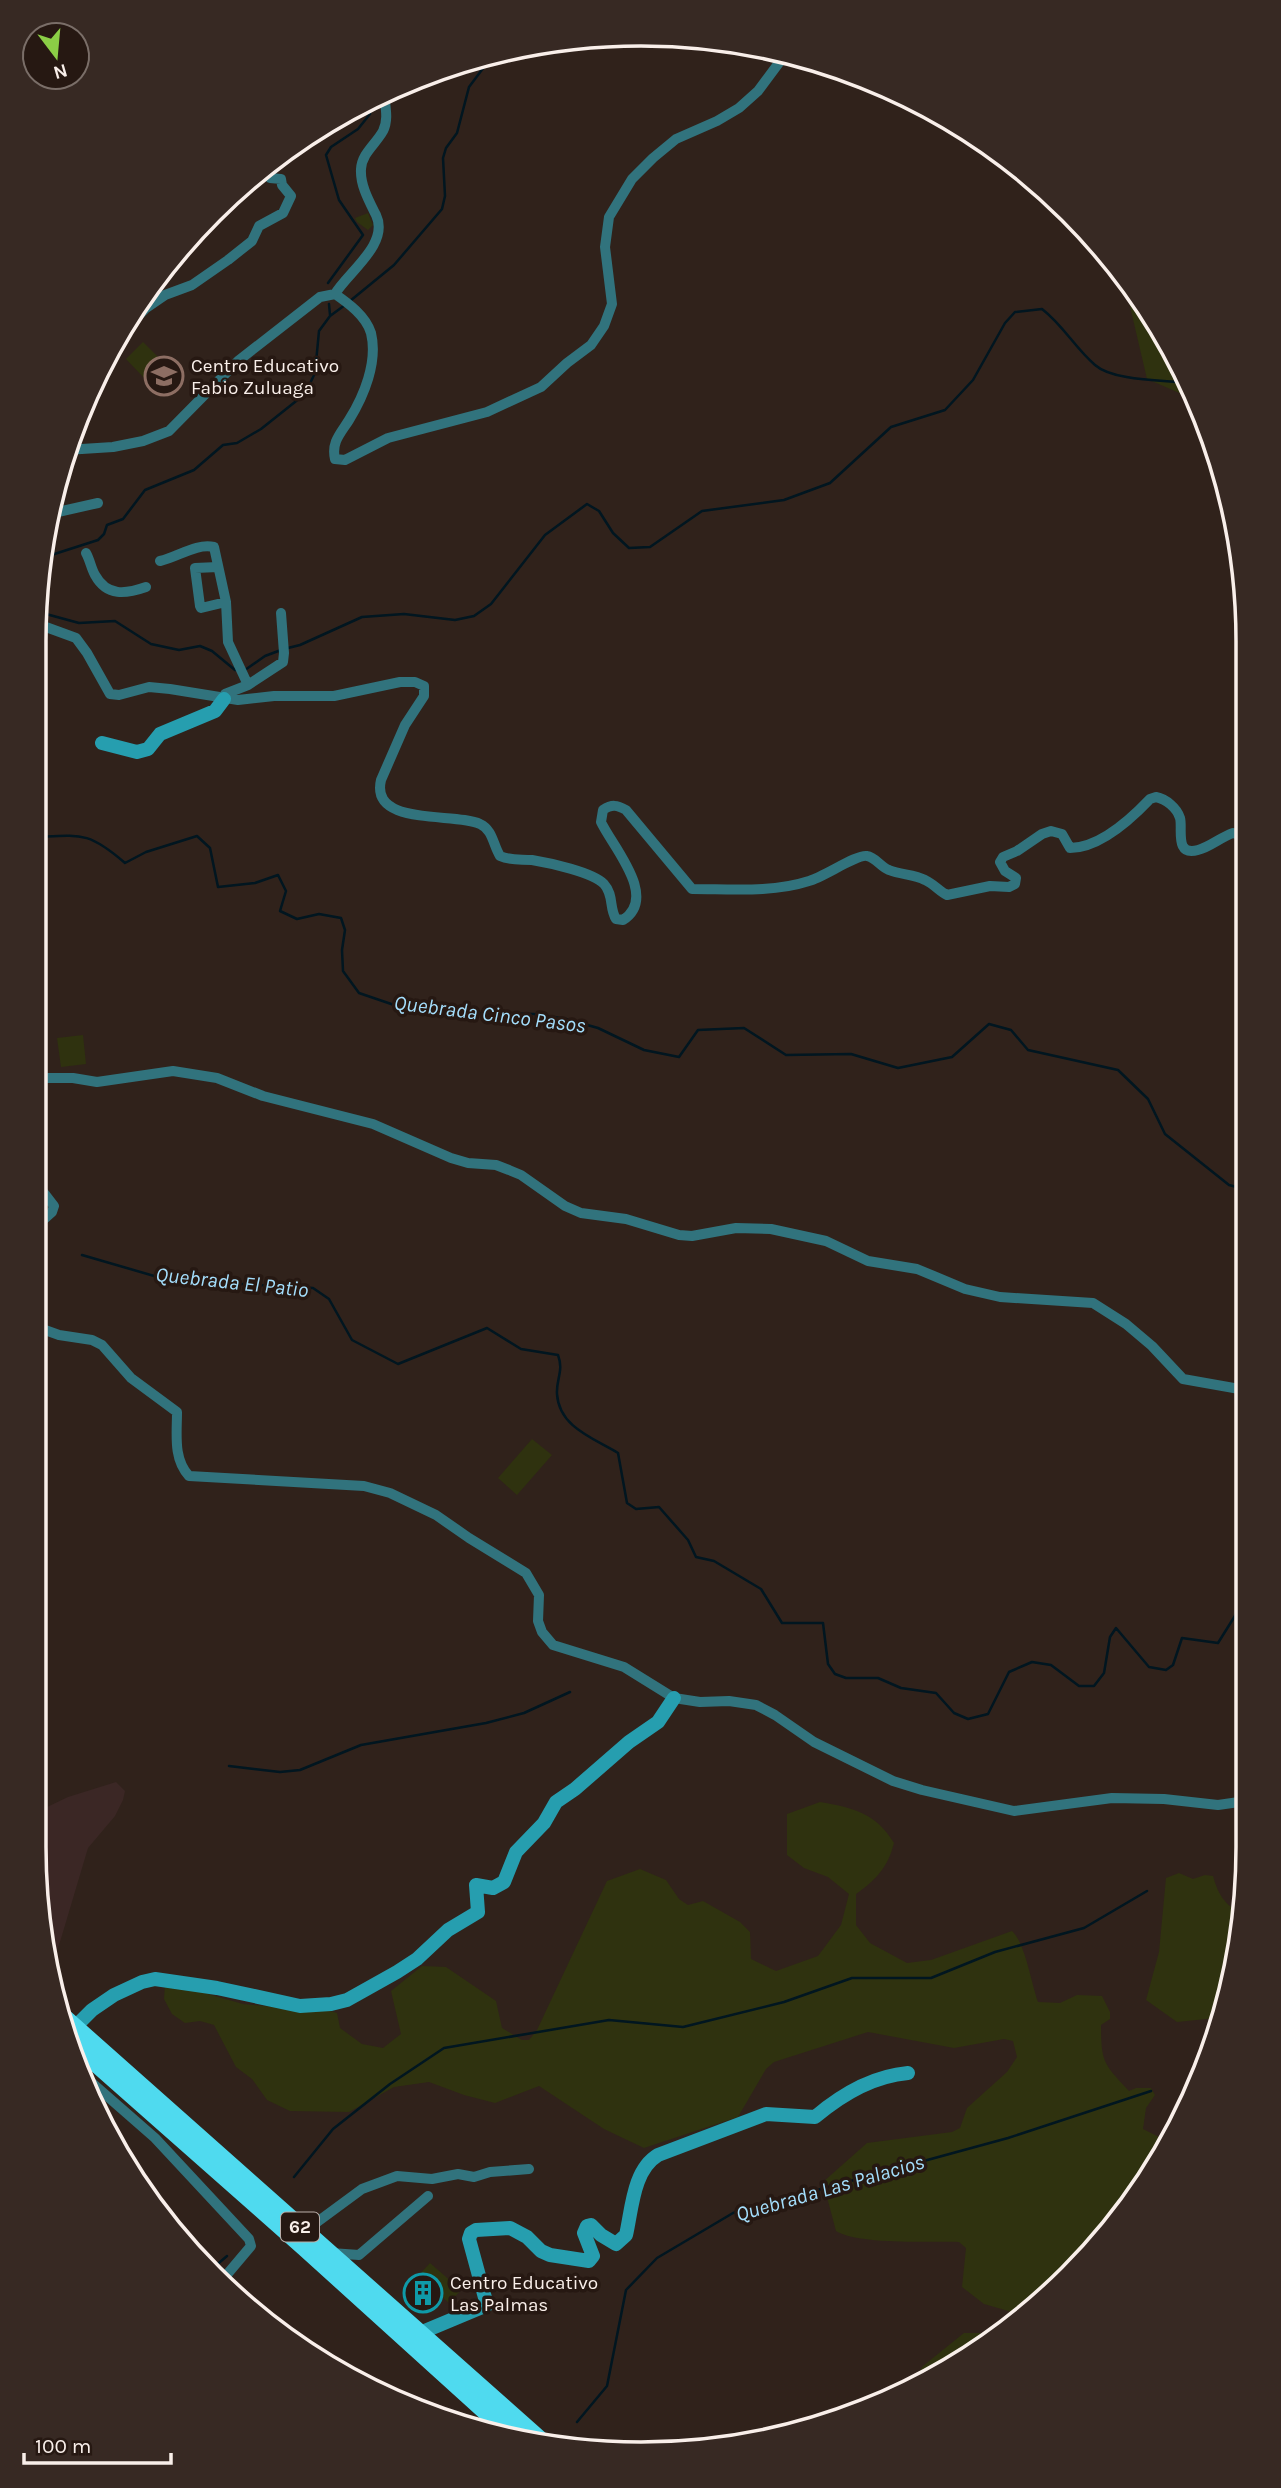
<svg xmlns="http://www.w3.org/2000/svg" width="1281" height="2488" font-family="Karla,sans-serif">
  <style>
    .industrial { fill: #3b2725 }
    .green { fill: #2f320f }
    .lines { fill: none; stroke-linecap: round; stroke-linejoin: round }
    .stream { stroke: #011620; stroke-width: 2.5 }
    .street { stroke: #31737d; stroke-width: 10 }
    .secondary { stroke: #269eaf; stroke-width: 14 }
    .highway { stroke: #4fdaef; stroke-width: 18 }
    .labels { text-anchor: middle; stroke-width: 7; stroke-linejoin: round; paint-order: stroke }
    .shield { fill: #261812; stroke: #baaea9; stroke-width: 2 }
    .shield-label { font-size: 18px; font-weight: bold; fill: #f9efea }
    .poi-label { font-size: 19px; fill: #f9efea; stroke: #261812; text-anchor: start }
    .water-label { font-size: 21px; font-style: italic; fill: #a4defc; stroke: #261812 }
    .rim { fill: none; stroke: #f9efea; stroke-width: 3.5 }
  </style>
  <rect width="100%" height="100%" fill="#30221b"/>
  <path class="industrial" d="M116 1782 125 1791 123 1800 115 1816 88 1848 60 1942 52 1962 33 1848V1819L45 1808 68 1797Z"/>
  <path class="green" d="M368 213 373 225 368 230 357 222 355 218Z
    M1128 280 1198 401 1147 379 1125 285Z
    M143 342 164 363 146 380 126 359Z
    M83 1035 86 1064 61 1067 57 1038Z
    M532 1439 552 1455 517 1495 498 1478Z
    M820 1802C853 1808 875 1812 894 1843 888 1867 876 1880 856 1894V1925L870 1943 907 1963 931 1960 1012 1931C1025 1943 1031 1982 1038 2002L1060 2003 1077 1995 1102 1996 1110 2012V2019L1101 2025C1101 2063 1104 2064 1129 2091L1136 2088H1151L1155 2095 1146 2108 1143 2129 1167 2141 1070 2277 1019 2314 984 2304 962 2287 966 2248 959 2242C930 2241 858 2245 836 2231L823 2182 867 2143 952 2132 960 2128 967 2108 1007 2072 1017 2057 1013 2041 1004 2039 954 2048 868 2032 774 2062 766 2069 738 2117 644 2148 604 2129 539 2086 495 2103 464 2095 429 2082 394 2087 349 2112 290 2111 267 2100 252 2079 236 2067 214 2025 200 2021 185 2023 172 2014 164 1999 165 1985 173 1984 243 2004 307 2010H327L337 2013 340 2028 362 2044 383 2048 401 2034 391 1991 422 1966 446 1967 496 2001 502 2028 522 2040H529L537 2030 607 1881 640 1869 666 1880 679 1899 688 1905 703 1901 740 1922 750 1932 751 1959 776 1971 818 1956 841 1925 849 1894 828 1877 804 1868 787 1855V1814Z
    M1179 1873 1193 1879 1205 1875 1213 1876C1218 1894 1225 1906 1242 1913L1227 2004 1220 2022 1216 2018 1177 2022 1146 2000 1159 1952 1166 1878Z
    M430 2263 461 2290 449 2303 418 2276Z
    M964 2333H991L909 2392 895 2397 914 2380 923 2366Z"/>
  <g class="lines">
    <path class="stream" d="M328 283 363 235 339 200 326 155 331 147 358 129 370 114 369 100
      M350 301 394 265 442 209 445 196 443 158 446 148 457 133 469 87 490 59 491 55
      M329 304 330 315
      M42 558 98 540 104 534 107 525 123 519 145 490 194 470 223 445 237 443 261 429 305 394 315 373 319 331 330 316 345 305
      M35 611 79 623 115 621 151 644 179 650 200 646 212 651 235 670H238
      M288 648 300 645 362 617 404 614 455 620 474 616 491 604 545 535 587 504 599 511 613 533 629 548 650 547 702 511 784 500 830 483 891 427 945 410 973 380 1005 323 1015 312 1042 309C1063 325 1075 348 1095 365 1113 381 1163 380 1187 383
      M245 670 265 656 281 650
      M34 837C81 835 88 831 125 863L146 852 197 836 210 848 218 887 255 883 278 875 286 891 280 911 297 919 319 914 341 918 345 930 342 950 343 971 359 993 400 1007 476 1013 534 1014 566 1019 598 1028 644 1050 679 1057 698 1030 744 1028 786 1055 851 1054 898 1068 952 1057 989 1024 1011 1030 1028 1050 1118 1070 1148 1099 1165 1134 1229 1185 1244 1189
      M82 1255 168 1280 313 1288 329 1299 352 1340 398 1364 487 1328 521 1349 558 1355C564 1371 556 1379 557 1394 559 1427 593 1438 618 1453L627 1503 636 1509 659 1507 688 1540 696 1557 714 1561 761 1589 782 1623H823L828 1664 835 1674 846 1678H878L901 1688 936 1693 954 1713 968 1719 988 1714 1009 1672 1032 1662 1051 1665 1079 1686H1094L1104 1673 1110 1637 1116 1628 1149 1667 1166 1670 1173 1665 1182 1638 1218 1643 1238 1611 1246 1609
      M229 1766 280 1772 300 1770 361 1745 486 1723 524 1713 570 1692
      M294 2177 333 2129 390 2084 444 2048 609 2020 683 2027 784 2002 852 1978H931L995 1952 1084 1928 1147 1891
      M213 2268 227 2256
      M577 2422 607 2386 626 2290 657 2258 733 2213 1008 2138 1151 2091"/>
    <path class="street" d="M335 294C348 303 366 316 371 333 378 362 364 396 349 420 341 433 331 442 335 459L345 460 388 438 487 412 541 387 567 363 591 345 604 326 612 304 605 247 609 217 632 179 653 158 676 139 717 121 739 108 758 91 787 52
      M103 360 118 348 133 321 146 308 165 295 192 285 228 260 252 241 259 226 283 213 291 196 282 185 281 179 270 178 263 167
      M66 450 113 447 143 441 169 431 238 361 320 297 335 294C347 273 390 244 376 215 369 201 360 185 361 169 362 153 376 144 383 131 389 119 385 106 384 93
      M49 514 98 503
      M86 553C90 560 91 568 95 575 107 597 126 594 146 587
      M160 561C178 557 196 543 214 547L226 602 228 642 248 685
      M218 567 195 568 200 606 201 608 226 602
      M35 623 76 638 87 653 110 694 119 695 149 687 170 689 238 700 274 696H334L400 682H415L424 686V696L405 725 381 780C370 827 456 812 480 824 493 830 493 845 500 856 511 861 521 859 532 860 550 863 592 872 604 884 614 895 609 908 616 919L623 920C659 897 612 846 601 822L603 810C612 804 617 805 626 810L692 889C730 889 772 893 809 881 824 877 857 854 867 856 875 857 881 867 889 870 901 875 914 874 925 880 934 884 939 891 947 895L990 886 1009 887 1015 884 1016 878 1005 871 1000 862 1003 857 1017 851 1042 834 1051 831 1062 834 1070 848C1100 848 1131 819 1150 799L1156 797C1166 799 1177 808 1180 818 1183 828 1174 857 1198 850 1210 847 1221 837 1233 833L1243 836
      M224 699 225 694 248 685 283 662 284 653 281 613
      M34 1078H73L97 1082 173 1071 217 1078 263 1096 373 1124 451 1158 468 1163 496 1165 509 1170 521 1175 565 1206 581 1213 626 1219 679 1235 692 1236 736 1228 771 1229 826 1241 868 1261 917 1269 965 1289 1000 1297 1093 1303 1126 1324 1152 1346 1183 1379 1245 1390
      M34 1142V1139
      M34 1228 52 1212 54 1206 44 1193 34 1190
      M34 1275 37 1269 34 1263
      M34 1326 59 1335 92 1340 102 1345 131 1378 177 1412C177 1434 173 1459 189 1476L364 1486 390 1493 436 1515 469 1538 526 1573 539 1595 538 1621 542 1632 553 1645 624 1667 674 1698 700 1702 729 1701 756 1705 775 1715 814 1742 893 1781 922 1790 1014 1811 1112 1798 1164 1799 1218 1805 1246 1801
      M83 2075 155 2138 249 2239 251 2246 224 2278
      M305 2231 362 2189 397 2176 432 2179 458 2174 474 2177 490 2172 529 2169
      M331 2253 359 2255 428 2196"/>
    <path class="secondary" d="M102 743 137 752 148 749 160 734 215 711 224 699
      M75 2027 92 2010 114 1995 142 1982 155 1979 217 1988 300 2006 331 2004 347 2000 397 1972 417 1959 448 1930 478 1912 476 1885 493 1888 504 1882 516 1852 544 1823 556 1802 575 1789 629 1742 658 1722 674 1698
      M420 2333 487 2305 469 2239 471 2233 476 2230 510 2228 527 2237 541 2251 550 2255 589 2261 593 2256 584 2233 587 2226 591 2225 601 2235 616 2244 626 2235C632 2209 633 2170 658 2155L766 2114 815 2117C841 2095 874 2076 908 2073"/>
    <path class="highway" d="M61 2015 540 2440
      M64 2035 304 2247 514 2437"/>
  </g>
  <defs>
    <symbol id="school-ring" viewBox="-11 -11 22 22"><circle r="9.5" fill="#261812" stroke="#8d6e63" stroke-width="1.5"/><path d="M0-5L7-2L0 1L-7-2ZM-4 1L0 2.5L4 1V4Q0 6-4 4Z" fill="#8d6e63"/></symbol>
    <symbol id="building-ring" viewBox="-11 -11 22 22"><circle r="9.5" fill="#261812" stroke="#0f9aa8" stroke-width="1.5"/><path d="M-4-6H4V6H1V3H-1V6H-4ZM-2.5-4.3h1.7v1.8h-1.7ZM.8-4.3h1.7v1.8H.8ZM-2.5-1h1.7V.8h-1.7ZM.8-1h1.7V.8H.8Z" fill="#0f9aa8"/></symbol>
  </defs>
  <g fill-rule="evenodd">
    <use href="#school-ring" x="142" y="354" width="44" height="44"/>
    <use href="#building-ring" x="401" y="2271" width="44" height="44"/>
  </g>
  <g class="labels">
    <rect class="shield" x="281" y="2212.5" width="38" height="29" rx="5"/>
    <g class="shield-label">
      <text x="300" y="2233">62</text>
    </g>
    <g class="poi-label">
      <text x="191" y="372">Centro Educativo<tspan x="191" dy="22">Fabio Zuluaga</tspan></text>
      <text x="450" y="2289">Centro Educativo<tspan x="450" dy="22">Las Palmas</tspan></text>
    </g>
    <g class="water-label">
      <text transform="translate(490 1014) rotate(7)" y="7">Quebrada Cinco Pasos</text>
      <text transform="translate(232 1282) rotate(6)" y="7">Quebrada El Patio</text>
      <text transform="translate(830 2188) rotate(-16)" y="7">Quebrada Las Palacios</text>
    </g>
  </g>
  <path d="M0 0H1281V2488H0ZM641 46H641A595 595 0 0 1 1236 641V1847A595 595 0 0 1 641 2442H641A595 595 0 0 1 46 1847V641A595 595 0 0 1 641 46Z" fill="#372923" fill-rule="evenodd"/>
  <path class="rim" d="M641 46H641A595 595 0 0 1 1236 641V1847A595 595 0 0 1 641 2442H641A595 595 0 0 1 46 1847V641A595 595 0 0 1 641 46Z"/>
  <g transform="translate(56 56) rotate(164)"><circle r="33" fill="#261812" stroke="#7a6e68" stroke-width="2"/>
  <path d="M0-5L12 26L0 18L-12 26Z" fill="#8bce46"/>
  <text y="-10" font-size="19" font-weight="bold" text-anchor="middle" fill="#f9efea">N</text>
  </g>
  <path d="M24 2453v10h147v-10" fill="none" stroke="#f9efea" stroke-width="3.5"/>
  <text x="35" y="2453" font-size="21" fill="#f9efea" stroke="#261812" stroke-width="5" paint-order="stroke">100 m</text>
</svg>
